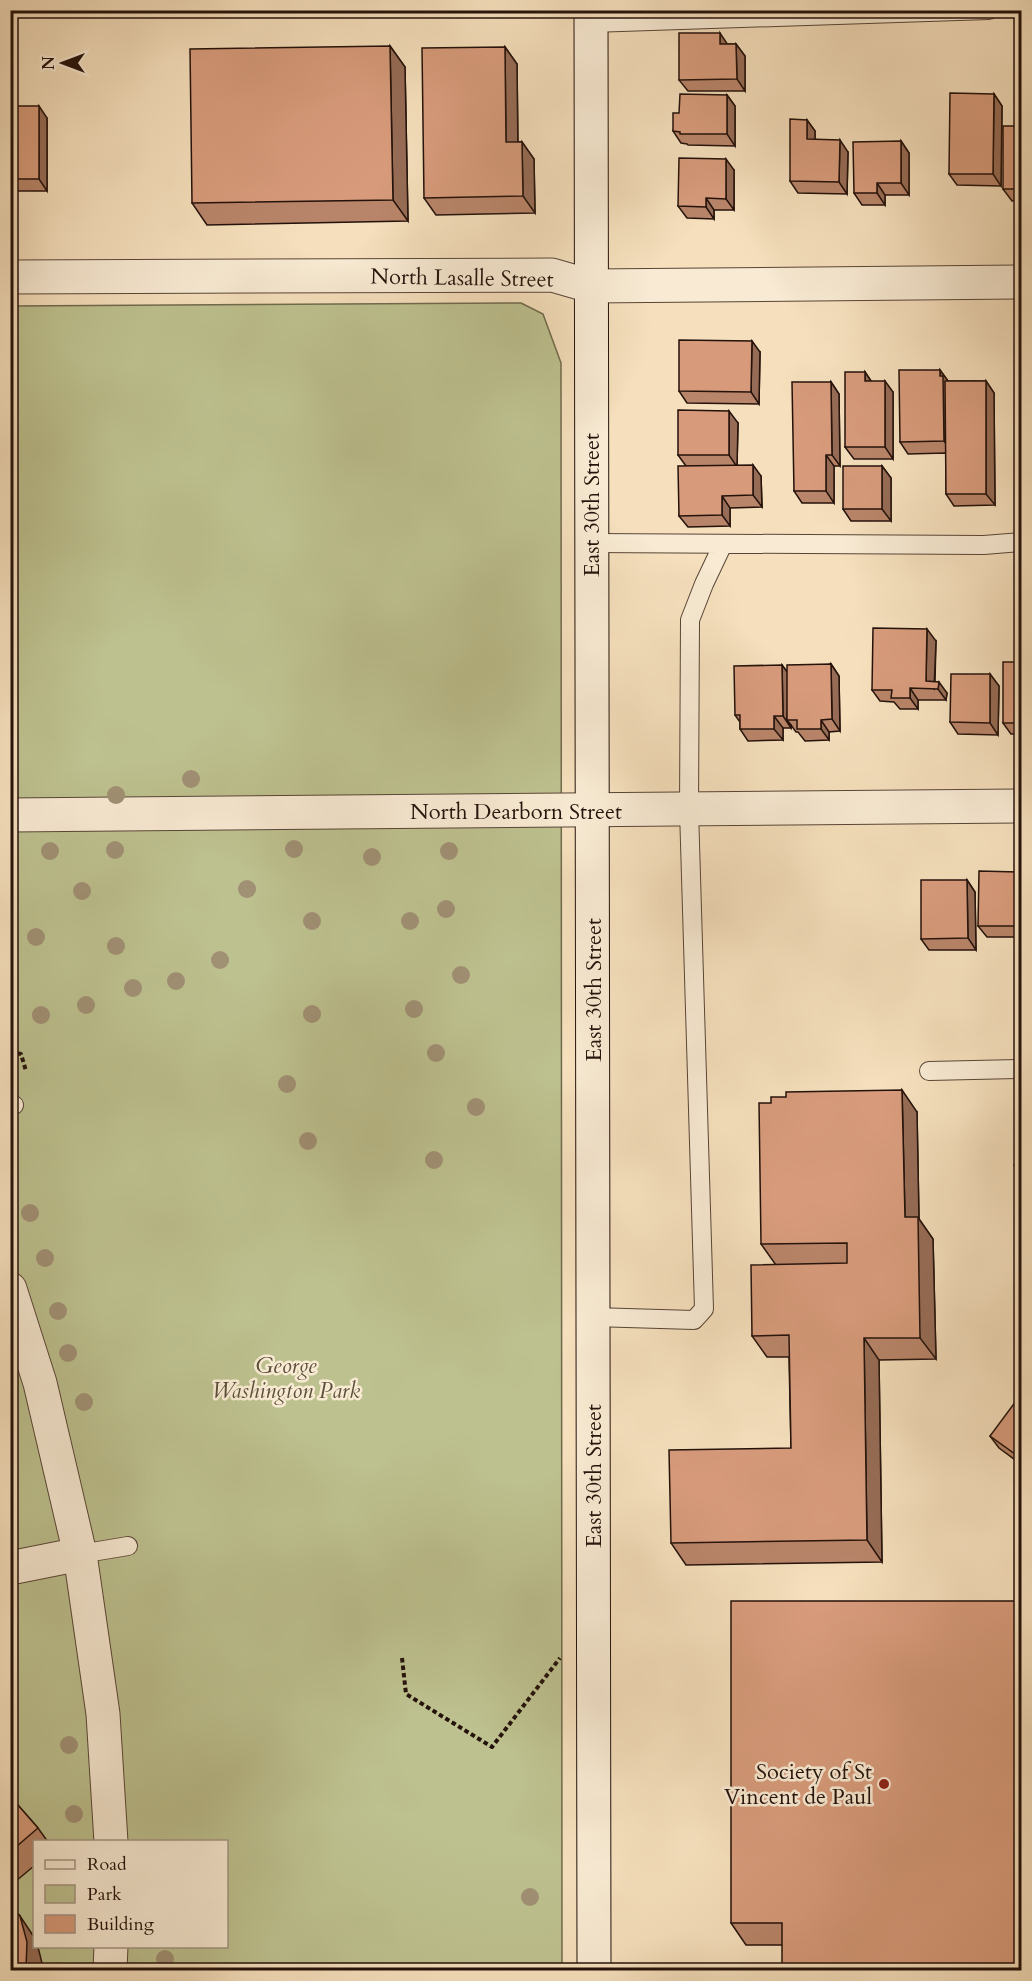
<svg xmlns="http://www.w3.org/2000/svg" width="1032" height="1981" font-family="Cardo,serif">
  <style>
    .green { fill: #bdc18f; stroke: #706a4d; stroke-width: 1.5; fill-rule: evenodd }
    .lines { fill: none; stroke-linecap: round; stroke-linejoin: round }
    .service-casing { stroke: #584537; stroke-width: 20 }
    .minor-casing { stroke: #584537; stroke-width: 35 }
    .secondary-casing { stroke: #24120b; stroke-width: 35 }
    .path { stroke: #24120b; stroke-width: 4; stroke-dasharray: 4.5 3; stroke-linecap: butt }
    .service { stroke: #f8ead3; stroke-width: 18 }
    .minor { stroke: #f8ead3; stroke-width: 33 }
    .secondary { stroke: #f8ead3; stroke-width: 33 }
    .tree { fill: #a09074 }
    .wall { fill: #b9856a; stroke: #24120b; stroke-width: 1.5 }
    .shaded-wall { fill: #966c56; stroke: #24120b; stroke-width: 1.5 }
    .building { fill: #d79b7b; stroke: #24120b; stroke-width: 1.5 }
    .poi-dot { fill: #8f2418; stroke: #f8ead3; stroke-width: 2 }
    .labels { text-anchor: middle; stroke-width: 5; stroke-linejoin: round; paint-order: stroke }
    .street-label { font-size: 22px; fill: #24120b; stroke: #f8ead3 }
    .park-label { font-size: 22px; font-style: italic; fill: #5a4f39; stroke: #f8ead3 }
    .poi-label { font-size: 22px; fill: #24120b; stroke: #f8ead3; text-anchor: end }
  </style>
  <rect width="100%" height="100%" fill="#f5dfbc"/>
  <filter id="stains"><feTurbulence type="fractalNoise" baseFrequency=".00333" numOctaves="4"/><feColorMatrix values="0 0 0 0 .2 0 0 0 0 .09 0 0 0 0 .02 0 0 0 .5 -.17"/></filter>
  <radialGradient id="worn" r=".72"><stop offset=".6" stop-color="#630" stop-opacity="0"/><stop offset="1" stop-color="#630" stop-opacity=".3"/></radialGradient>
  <path class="green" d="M521 303 543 314 561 363 562 1970H11L10 306ZM34 1842H226V1946H34Z"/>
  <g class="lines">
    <defs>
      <path id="service" d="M591 23 989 10
        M591 543 984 545 1022 542
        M929 1071 1022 1069
        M10 1106 14 1105
        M593 1317 694 1320 704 1309 689 810 690 620 704 584 723 544
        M80 1554 128 1546"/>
      <path id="minor" d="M10 277 552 275 590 286 1022 282
        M10 815 1022 806
        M10 1289 40 1383 80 1554 103 1714 111 1842
        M10 1568 80 1554
        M110 1970 111 1946"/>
      <path id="secondary" d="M591 10 594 1970"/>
    </defs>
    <use href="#service" class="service-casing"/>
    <use href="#minor" class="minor-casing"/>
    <use href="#secondary" class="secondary-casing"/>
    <path class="path" d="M10 1052 21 1054 26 1071
      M402 1658 406 1694 492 1747 560 1658"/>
    <use href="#service" class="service"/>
    <use href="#minor" class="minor"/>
    <use href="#secondary" class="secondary"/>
  </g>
  <g class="tree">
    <circle cx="191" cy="779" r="9"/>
    <circle cx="116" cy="795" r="9"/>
    <circle cx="294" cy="849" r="9"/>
    <circle cx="115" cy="850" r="9"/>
    <circle cx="50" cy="851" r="9"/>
    <circle cx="449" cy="851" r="9"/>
    <circle cx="372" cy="857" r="9"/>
    <circle cx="247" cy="889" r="9"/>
    <circle cx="82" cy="891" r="9"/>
    <circle cx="446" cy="909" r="9"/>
    <circle cx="312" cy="921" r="9"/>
    <circle cx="410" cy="921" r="9"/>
    <circle cx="36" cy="937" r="9"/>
    <circle cx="116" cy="946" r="9"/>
    <circle cx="220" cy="960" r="9"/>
    <circle cx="461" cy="975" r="9"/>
    <circle cx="176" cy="981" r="9"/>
    <circle cx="133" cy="988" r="9"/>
    <circle cx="86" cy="1005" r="9"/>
    <circle cx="414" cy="1009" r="9"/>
    <circle cx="312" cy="1014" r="9"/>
    <circle cx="41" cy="1015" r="9"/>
    <circle cx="436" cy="1053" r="9"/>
    <circle cx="287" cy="1084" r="9"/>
    <circle cx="476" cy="1107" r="9"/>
    <circle cx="308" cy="1141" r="9"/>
    <circle cx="434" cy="1160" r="9"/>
    <circle cx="30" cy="1213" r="9"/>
    <circle cx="45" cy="1258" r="9"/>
    <circle cx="58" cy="1311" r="9"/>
    <circle cx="68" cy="1353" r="9"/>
    <circle cx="84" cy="1402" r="9"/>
    <circle cx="69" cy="1745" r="9"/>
    <circle cx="74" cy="1814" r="9"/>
    <circle cx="530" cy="1897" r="9"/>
    <circle cx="165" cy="1959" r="9"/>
  </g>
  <path class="wall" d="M728 44H736L745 56V91H688L679 80Z
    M390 46 405 67 408 221 207 225 192 203Z
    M505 47 517 64 518 142H522L534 159 535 213 436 215 424 198Z
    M994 94 1002 106 1001 186 957 185 949 174Z
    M727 95 735 106V146L688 145 687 144 681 143 673 131 679 113Z
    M10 106 47 118V191H10Z
    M807 120 815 131V139L848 152 847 194 798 193 790 181Z
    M1022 126V201H1012L1003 189Z
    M901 141 909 153V195H885V205H862L854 193Z
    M734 170V210H714V219L687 218 678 206Z
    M760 352 759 404 687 403 679 391Z
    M940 370 948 381H986L994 393 995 505 954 506 946 494V453L908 454 900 442Z
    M865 372 871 381 893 392V459H854L845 447Z
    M831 382 839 394 840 466H834V503H802L794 491Z
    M738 423 737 465 761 476 762 507 730 508V526L688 527 679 516 686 466 678 455Z
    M882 466 891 478V521H851L843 509Z
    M936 641 935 682 947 693 946 700H918V709H900L894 702 880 701 872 690Z
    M1022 662V734H1011L1003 723Z
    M831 664 839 676 840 731 829 732V740L805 741 798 732H796L791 725V728H783V740L748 741 740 729V722L735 715 782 665 787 672Z
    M990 674 999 686 998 735 958 734 950 722Z
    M1022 872V937H987L978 926Z
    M967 880 975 892 976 950H929L921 939Z
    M917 1112 919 1219 933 1239 936 1359 879 1360 882 1562 686 1565 671 1543 791 1448 789 1357H767L752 1336 776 1265 761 1244Z
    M1022 1405V1465L999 1448 990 1436Z
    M1022 1601 782 1945H746L731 1923Z
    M10 1796 38 1828 48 1842H34V1866L10 1886Z"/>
  <path class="shaded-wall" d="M720 33 728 45 720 44Z
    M736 44 745 56V91L737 79Z
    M390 46 405 67 408 221 393 200Z
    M505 47 517 64 518 159 506 142Z
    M994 94 1002 106 1001 186 993 174Z
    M727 95 735 106V146L727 134Z
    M39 106 47 118V191L39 179Z
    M807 120 815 131V151L807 139Z
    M840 140 848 152 847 194 839 182Z
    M901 141 909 153V195L901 183Z
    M522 142 534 159 535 213 523 196Z
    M726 159 734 170V210L726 199Z
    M877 183 885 195V205L877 193Z
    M706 198 714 210V219L706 207Z
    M752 341 760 352 759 404 751 392Z
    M940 370 948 381 953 453 944 441Z
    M865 372 873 384 865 381Z
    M885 381 893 392V459L885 447Z
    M986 381 994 393 995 505 986 494Z
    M831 382 839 394 840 466 832 455Z
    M729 411 738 423 737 467 729 455Z
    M826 455 834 466V503L826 491Z
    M753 465 761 476 762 507 753 495Z
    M882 466 891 478V521L882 509Z
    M722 496 730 508V526L722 515Z
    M927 629 936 641 934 689 926 681Z
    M831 664 839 676 840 731 832 719Z
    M782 665 791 677 787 720 791 725V728L783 716Z
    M990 674 999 686 998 735 990 723Z
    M939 682 947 693 946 700 938 689Z
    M910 688 918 700V709L910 698Z
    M774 716 783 728V740L774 729Z
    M821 720 829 732V740L821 729Z
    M967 880 975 892 976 950 968 938Z
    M902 1090 917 1112 919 1219 933 1239 936 1359 920 1338 905 1217Z
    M864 1338 879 1360 882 1562 867 1540Z
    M20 1916 34 1937V1947H38L42 1963V1971H24Z"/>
  <path class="building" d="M679 33H720V44H736L737 79 679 80Z
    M390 46 393 200 192 203 190 49Z
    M505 47 506 142H522L523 196 424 198 422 48Z
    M950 93 994 94 993 174H949Z
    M680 94 727 95V134H680V132L673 131V113H679Z
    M10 106H39V179H10Z
    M790 119 807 120V139L840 140 839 182 790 181Z
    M1003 126H1022V189H1003Z
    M901 141V183H877V193H854L853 142Z
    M679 158 726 159V199L706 198V207L678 206Z
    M679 340 752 341 751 392 679 391Z
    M899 370H940V376H943L944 441 900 442Z
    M845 372H865V381H885V447H845Z
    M945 381H986V494H946Z
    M792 382H831L832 455H826V491H794Z
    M678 410 729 411V455H678Z
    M753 465V495L722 496V515L679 516 678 466Z
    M843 466H882V509H843Z
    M873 628 927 629 926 681 939 682 938 689 910 688V698H891L892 690H872Z
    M1003 662H1022V723H1003Z
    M831 664 832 719 821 720V729H797V720H787V665Z
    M782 665 783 716H774V729H740V715H735L734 666Z
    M951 674H990V723L950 722Z
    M979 871 1022 872V926H978Z
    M921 880H967L968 938 921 939Z
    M902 1090 905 1217H918L920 1338H864L867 1540 671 1543 669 1450 791 1448 789 1335 752 1336 751 1265 847 1263V1243L761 1244 759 1103H771V1097H786V1092Z
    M1022 1162V1187L1014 1165Z
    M1016 1401 1022 1405V1459L990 1436Z
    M731 1601H1022V1971H782V1923H731Z
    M10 1796 38 1828 10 1852Z
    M10 1908 20 1916 27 1942 26 1967 24 1971H10Z"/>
  <circle class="poi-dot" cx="884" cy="1784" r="6"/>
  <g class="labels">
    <g class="street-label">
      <text transform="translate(462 277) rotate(1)" y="8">North Lasalle Street</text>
      <text transform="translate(591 505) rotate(-90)" y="8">East 30th Street</text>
      <text x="516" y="819">North Dearborn Street</text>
      <text transform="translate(593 990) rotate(-90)" y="8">East 30th Street</text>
      <text transform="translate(593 1476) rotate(-90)" y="8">East 30th Street</text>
    </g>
    <g class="park-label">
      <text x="286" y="1373">George<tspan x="286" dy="25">Washington Park</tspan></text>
    </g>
    <g class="poi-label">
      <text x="872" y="1779">Society of St<tspan x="872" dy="25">Vincent de Paul</tspan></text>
    </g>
  </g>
  <rect width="1032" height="1981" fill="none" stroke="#f5dfbc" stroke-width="36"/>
  <rect x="12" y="12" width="1008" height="1957" fill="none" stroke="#24120b" stroke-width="3"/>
  <rect x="18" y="18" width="996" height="1945" fill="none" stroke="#24120b" stroke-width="1.5"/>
  <rect x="33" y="1840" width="195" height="108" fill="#f8ead3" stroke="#a39483" stroke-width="1.5"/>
  <rect x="45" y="1860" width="30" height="9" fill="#f8ead3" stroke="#a39483" stroke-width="1.5"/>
  <text x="87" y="1870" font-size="18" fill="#24120b">Road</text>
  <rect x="45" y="1885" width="30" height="18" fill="#bdc18f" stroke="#a39483" stroke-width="1.5"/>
  <text x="87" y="1900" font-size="18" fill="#24120b">Park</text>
  <rect x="45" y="1915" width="30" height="18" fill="#d79b7b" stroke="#a39483" stroke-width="1.5"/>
  <text x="87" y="1930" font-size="18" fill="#24120b">Building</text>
  <g transform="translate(63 63) rotate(270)" stroke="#f8ead3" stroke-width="4.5" paint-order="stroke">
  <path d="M0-4.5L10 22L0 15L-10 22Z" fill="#24120b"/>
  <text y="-9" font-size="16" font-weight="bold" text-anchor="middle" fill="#24120b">N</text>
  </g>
  <rect width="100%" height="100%" filter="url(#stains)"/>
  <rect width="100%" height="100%" fill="url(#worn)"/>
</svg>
